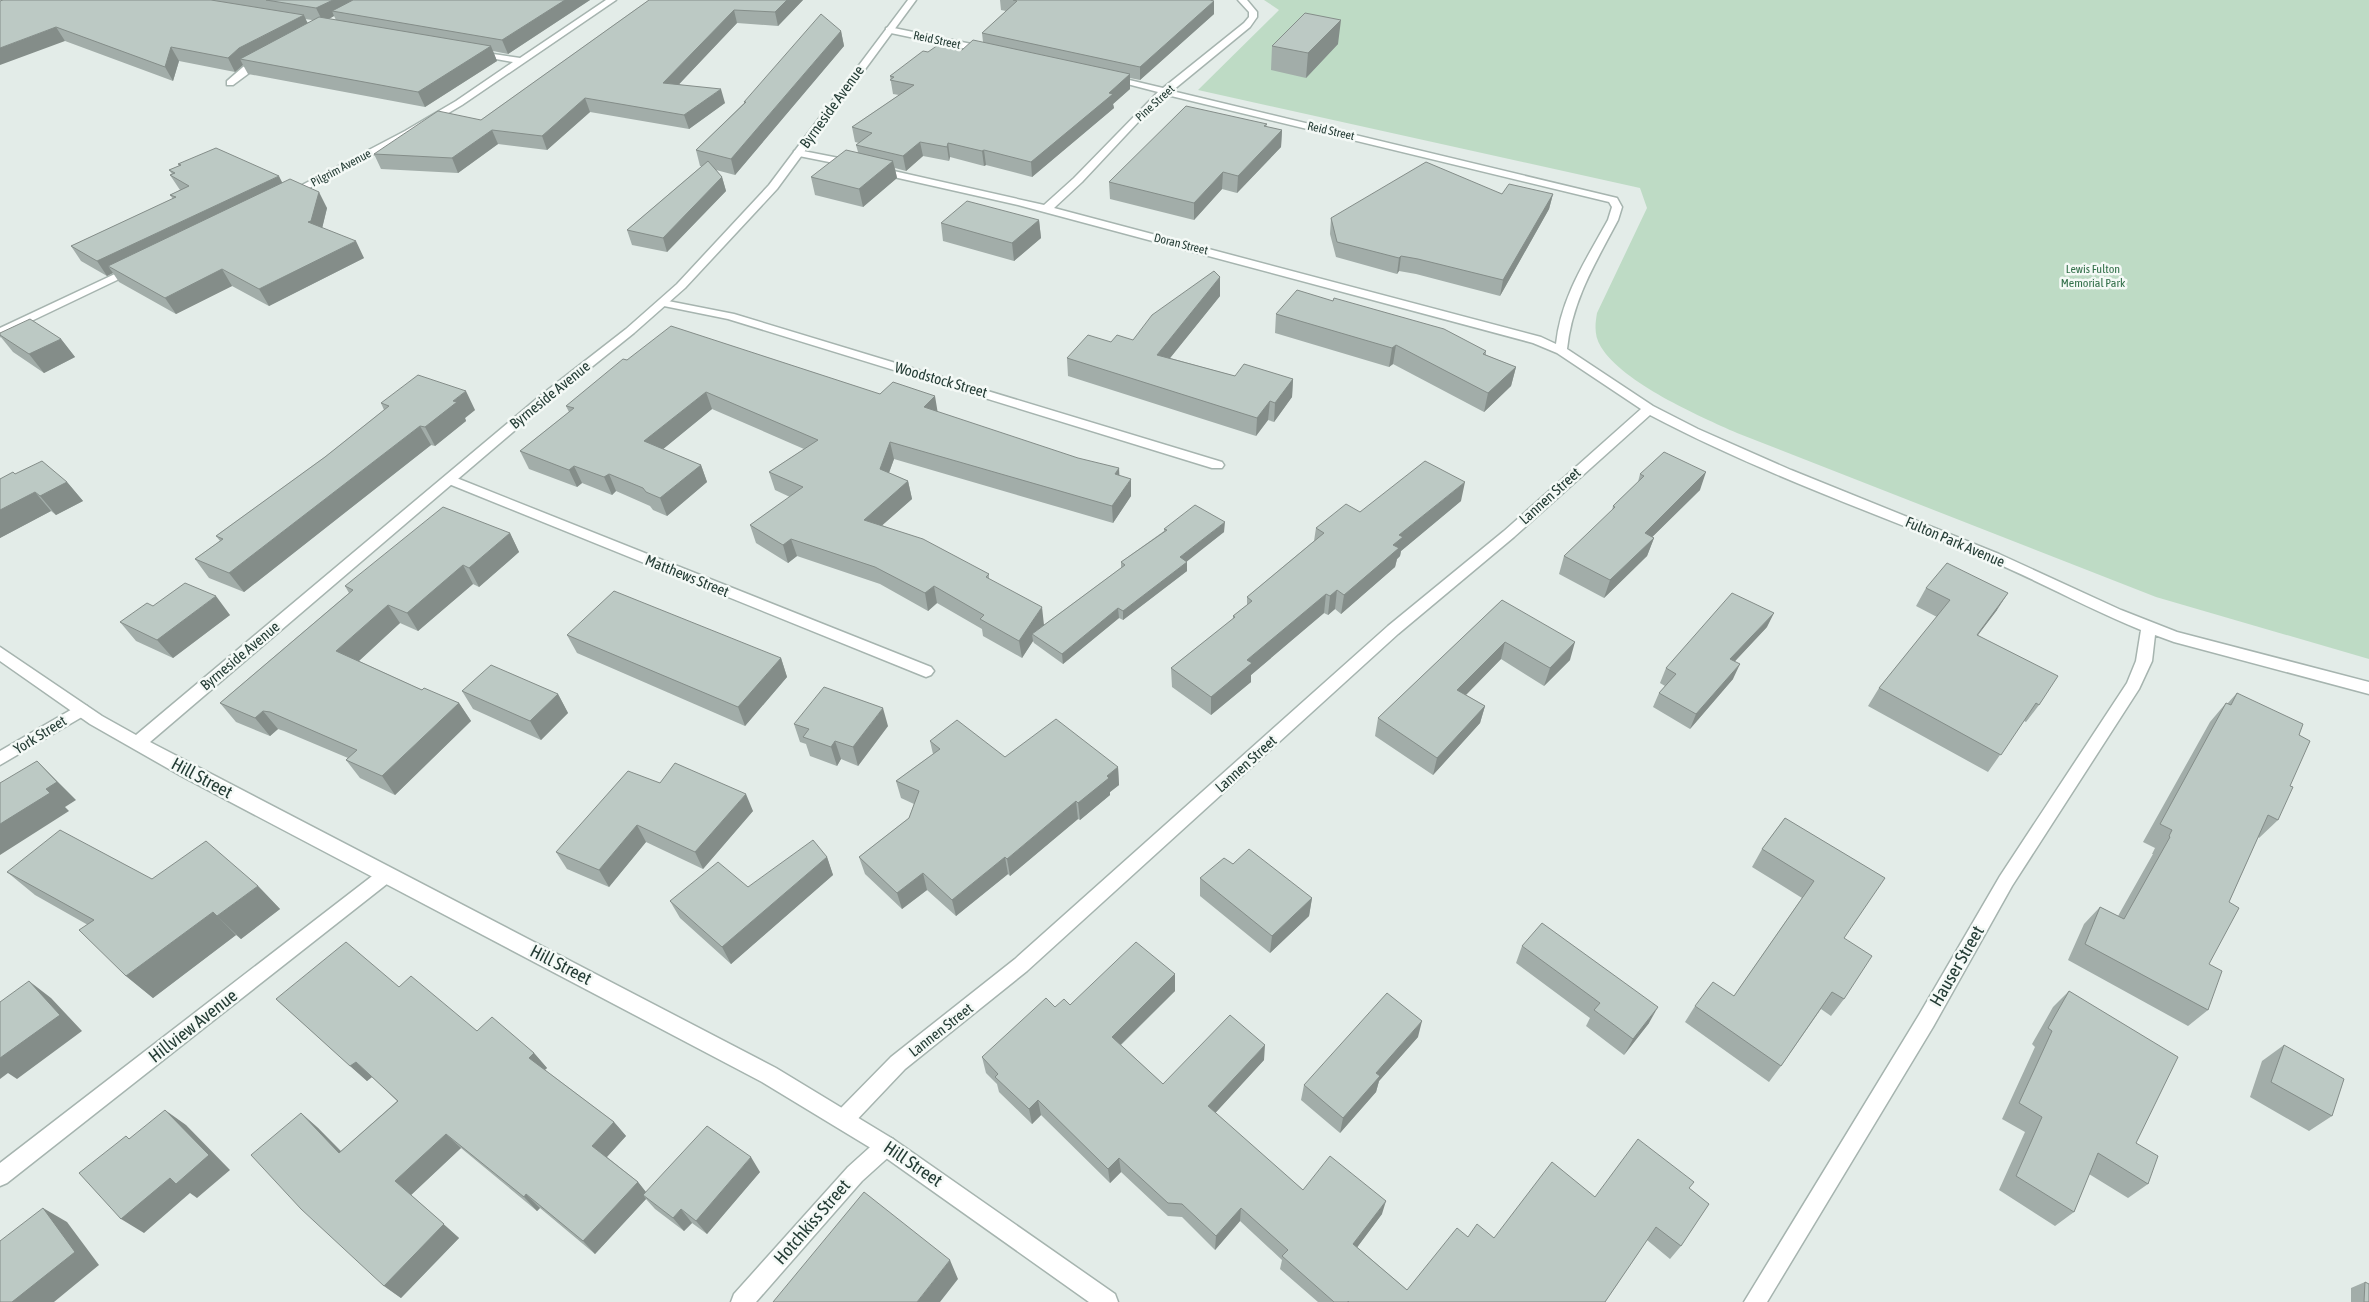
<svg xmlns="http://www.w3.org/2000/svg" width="2369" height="1302" font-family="'Asap Condensed',sans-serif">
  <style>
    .green { fill: #bedbc5 }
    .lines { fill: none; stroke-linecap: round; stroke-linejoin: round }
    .minor-casing { stroke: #a6b4af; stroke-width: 3 }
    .tertiary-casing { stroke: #a6b4af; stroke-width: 3 }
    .minor { fill: #fff; fill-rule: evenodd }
    .tertiary { fill: #fff; fill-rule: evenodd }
    .wall { fill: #a2ada9; fill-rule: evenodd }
    .shaded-wall { fill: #848d89 }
    .building { fill: #bcc9c4; stroke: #848d89 }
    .labels { text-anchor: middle; stroke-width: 5; stroke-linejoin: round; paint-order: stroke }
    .far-street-label { font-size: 12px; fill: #243c35; stroke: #f4f9f6 }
    .far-park-label { font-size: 12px; fill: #326f49; stroke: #f4f9f6 }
    .street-label { font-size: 15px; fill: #243c35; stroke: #f4f9f6 }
    .near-street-label { font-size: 18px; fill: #243c35; stroke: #f4f9f6 }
  </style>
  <rect width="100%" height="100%" fill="#e3ece8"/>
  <path class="green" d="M1264 0H2369V659L2156 597 1737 433C1699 416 1623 383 1601 347 1594 336 1595 325 1597 313L1647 208 1640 188 1198 90 1279 10Z"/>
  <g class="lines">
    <defs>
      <path id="minor" d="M606 0H616L462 105 411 135 292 197H284L283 195 405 131 456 101 513 62 473 55V51L520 58Z
        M1238 0H1247L1257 12V17L1250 27 1172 91 1617 198 1622 207 1618 220C1596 262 1572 300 1567 349L1653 406 1698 429 1791 470 1999 554 2121 610 2177 632 2369 682V694L2174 642 2155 635 2152 661 2139 689 2012 886 1933 1027 1767 1302H1744L1919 1015 2000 876 2127 683 2136 661 2141 630C2089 609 2039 581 1987 559 1874 513 1758 472 1650 415L1514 537 1398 634 1027 971 905 1069 851 1126 844 1129 837 1126 834 1119 837 1112 891 1057 1015 959 1388 626 1504 531 1641 409 1557 353 1533 343 1018 205 876 173 871 170 876 167 1044 205 1074 178 1158 92 1108 79V75L1163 88 1244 23 1249 17V12ZM1167 95 1609 202 1612 207 1608 220C1586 260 1561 297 1556 344L1541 337 1054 208 1082 182 1155 104Z
        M889 27 986 47 990 50 986 53 886 32V28Z
        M260 57 268 59 233 85H227V81L243 67Z
        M798 150 854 161 859 164 854 167 794 155V151Z
        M134 265 140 268 138 270 0 336V328Z
        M663 300 734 314 1222 462 1224 465 1222 468H1212L728 319 659 305 657 303Z
        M449 475 931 667 934 671 931 675 926 677 921 675 444 482 442 479Z
        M81 704 87 706 89 710 87 714 0 765V751Z
        M386 868 392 870 395 875 392 880 7 1183 0 1186V1163L380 870Z
        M886 1136 893 1139 896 1146 893 1153 862 1181 756 1302H731L734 1294 848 1167 879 1139Z"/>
      <path id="tertiary" d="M908 0H916L777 189 685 288 634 333 548 402 150 742 776 1068 893 1139 1115 1294 1118 1302H1089L879 1153 762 1082 183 777 90 724 0 661V647L102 716 136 735 540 396 626 329 677 284 769 185Z"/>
    </defs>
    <use href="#minor" class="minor-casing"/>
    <use href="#tertiary" class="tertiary-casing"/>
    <use href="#minor" class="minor"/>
    <use href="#tertiary" class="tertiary"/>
  </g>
  <path class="wall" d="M0 0H590L508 54 493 51 497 61 425 107 248 74 243 65 235 72 179 61 173 81 65 41ZM334 16 336 20 329 19ZM305 19 312 20H313L308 23Z
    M649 0H803L778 26 737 23 679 84 725 103 689 129 590 112 547 150 498 144 458 173 381 169 374 154 481 120Z
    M1000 0H1210L1214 14 1140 80 1130 78V89L1113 104 1114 108 1032 177 986 165 984 166 950 157 949 161 923 156 906 171 895 168 897 178 863 207 815 195 811 177 858 152 856 145 859 143 855 142 852 127 899 95 893 94 890 76 928 52 962 50 983 42 982 33 1006 11 1001 10Z
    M841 31 844 46 735 175 716 170 722 177 726 191 667 252 632 245 627 230 702 166H700L696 150 744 103V102Z
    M1338 44 1306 78 1271 70 1272 46Z
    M1267 124 1266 127 1282 130 1281 147 1237 193 1222 189 1194 220 1110 199 1109 182Z
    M178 164 283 183 327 208 322 228 364 258 269 306 232 286 176 314 119 282 113 273 107 276 81 261 71 246 173 199 170 195 180 190 170 175 172 174 169 170 179 166Z
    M1502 194H1553L1549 209 1500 296 1416 274 1399 271 1397 274 1336 257 1330 234 1331 218Z
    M1039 220 1041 238 1014 261 943 241 941 223Z
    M1220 277V296L1170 358 1235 376 1293 379 1292 397 1274 422 1268 420 1256 436 1068 376 1067 358 1111 342 1133 340Z
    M1276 314 1486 351V355L1516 367 1511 386 1484 412 1393 364 1389 367 1275 333Z
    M0 333 61 339 75 357 44 373 13 352 0 336Z
    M627 360 880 394 938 412 1120 476 1131 496 1113 523 894 459 889 473 908 481 912 499 882 525 989 574V579L1044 625 1121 568V562L1164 531V529L1224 532 1186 561 1187 571 1123 620 1119 618 1063 664 1034 643 1033 641 1022 658 983 636 982 629 937 603 928 611 880 584 797 556 788 563 756 543 750 525 790 497 775 490 769 472 804 449 712 409 663 449 701 465 707 482 667 516 653 510 650 506 616 491 612 495 582 483 577 487 529 469 520 451 569 412 566 406Z
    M381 403 475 410 465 418 466 421 435 446 431 445 244 592 209 578 195 559 220 541 216 536 325 457 384 410Z
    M15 474 67 482 83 501 56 515 51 511 0 538V479Z
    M1640 474 1700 490 1652 537 1654 538 1647 556 1604 598 1559 574 1564 556 1612 511 1613 506 1638 482Z
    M1461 501 1401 551 1400 556 1397 559 1395 567 1341 614 1335 609 1328 615 1324 613 1251 675V682L1211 715 1172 687 1171 668 1233 619V616L1247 605V597L1314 541 1316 528 1360 512Z
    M510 533 519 552 479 587 473 584 418 631 400 623 359 661 422 690 459 703 471 721 395 795 360 778 346 760 348 758 284 731 278 729 270 736 236 722 220 703 349 593 345 586Z
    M1926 588 1997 610 1978 635 2039 705 2026 722 2024 721 1988 772 1868 706 1879 688 1937 617 1916 606Z
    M1502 600 1570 660 1544 686 1501 659 1466 695 1485 706 1480 723 1433 775 1375 736 1378 718Z
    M153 606 230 615 173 658 136 641 120 622Z
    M1767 627 1734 662 1733 679 1690 729 1653 707 1659 693 1665 686 1660 683 1666 668Z
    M567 635 781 658 787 677 745 726 577 653Z
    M462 691 558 694 568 713 541 740 473 709Z
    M2237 693 2299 735 2290 786 2278 820 2259 838 2258 837 2229 902 2209 964 2208 1010 2188 1026 2068 960 2084 924 2100 907 2118 916 2153 854H2152L2155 848 2143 842 2210 722 2226 703 2227 704Z
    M794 724 888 726 858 766 841 759 837 766 810 756 806 744 800 742Z
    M930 741 1005 757 1118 767 1119 785 1110 792V795L1080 820 1078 819 1010 876 1008 874 956 916 927 890 902 909 865 874 859 857 909 818 914 804 901 798 896 781 933 754Z
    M660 783 753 811 703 869 646 842 609 887 567 869 556 852Z
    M1785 818 1844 938V999L1831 1016 1821 1009 1781 1066 1769 1082 1685 1022 1695 1006 1734 996 1802 898 1752 867 1762 849Z
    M827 857 833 875 731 964 680 918 670 901 748 887Z
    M1233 864 1312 898 1309 916 1270 953 1200 896V878Z
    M7 872 152 879 258 886 280 909 241 939 236 935 153 998 126 976 88 925 35 895Z
    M1522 946 1649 1023 1624 1055 1586 1026 1590 1018 1516 963Z
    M1175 974V991L1121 1045 1163 1084 1264 1060 1215 1113 1303 1190 1382 1214 1357 1247 1407 1290 1468 1237 1494 1238 1595 1197 1689 1188 1681 1246 1670 1259 1647 1240 1605 1302H1318L1280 1269 1282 1260 1240 1221 1215 1250 1182 1217 1168 1216 1121 1172 1110 1183 1041 1115 1032 1124 999 1092 997 1084 986 1073 982 1057 1055 1007 1070 1005Z
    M399 987 477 1031 534 1053 547 1068 545 1070 614 1122 626 1136 607 1157 638 1182 646 1192 760 1172 707 1234 692 1223 684 1231 655 1209 646 1199 595 1254 540 1208 537 1211 461 1148 411 1195 459 1238 401 1298 384 1286 301 1113 318 1128 341 1151 397 1101 372 1077 367 1081 276 999Z
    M2069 991 2136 1143 2148 1184 2128 1198 2089 1174 2074 1212 2055 1226 1999 1190 2025 1132 2002 1119 2035 1047 2032 1044 2053 1007Z
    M1418 1037 1379 1081 1376 1092 1340 1133 1301 1100 1304 1085Z
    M2284 1045 2332 1116 2309 1131 2250 1097 2262 1061Z
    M2365 1282 2369 1302H2351V1288Z"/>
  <path class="shaded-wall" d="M333 0H366L332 11 334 16 323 22 316 8Z
    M565 0H590L508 54 502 40Z
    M787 0H803L778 26 775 12Z
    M1214 1V14L1140 80V67Z
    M734 10 737 23 667 97 663 83Z
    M304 15 310 29 240 59 243 65 235 72 228 58 239 48Z
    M1341 20 1338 44 1306 78 1308 53Z
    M56 27 65 41 0 65V48Z
    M841 31 844 46 735 175 731 159Z
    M491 46 497 61 425 107 418 92Z
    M171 47 179 61 173 81 165 67Z
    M1130 74V89L1113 104 1114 108 1032 177 1031 162Z
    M721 89 725 103 689 129 684 115Z
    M585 98 590 112 547 150 542 136Z
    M492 130 498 144 458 173 452 158Z
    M1282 130 1281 147 1237 193 1238 176Z
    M920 142 923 156 906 171 903 156Z
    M948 143 950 157 949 161 947 147Z
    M984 150 986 165 984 166 982 151Z
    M893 161 897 178 863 207 859 189Z
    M1223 172 1222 189 1194 220V203Z
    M279 176 286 190 108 266 113 273 107 276 97 261Z
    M722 177 726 191 667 252 663 238Z
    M319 192 327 208 320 237 308 222Z
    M1553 194 1549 209 1500 296 1503 280Z
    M1039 220 1041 238 1014 261 1012 243Z
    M356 241 364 258 269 306 259 289Z
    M1401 256 1399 271 1397 274 1399 258Z
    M222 269 232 286 176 314 165 298Z
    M1220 277V296L1158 373 1157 355Z
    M61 339 75 357 44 373 29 354Z
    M1396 345 1393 364 1389 367 1392 348Z
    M1516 367 1511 386 1484 412 1488 393Z
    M1293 379 1292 397 1274 422 1275 403Z
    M466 391 475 410 465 418 466 421 435 446 425 427 453 401Z
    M706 392 712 409 651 459 644 441Z
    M935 396 938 414 924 407Z
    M1270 401 1268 420 1256 436 1257 418Z
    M420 426 431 445 244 592 229 573Z
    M890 442 894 459 884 486 880 469Z
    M701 465 707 482 667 516 660 498Z
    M574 466 582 483 577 487 569 470Z
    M1119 468 1120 486 1115 474Z
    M1706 472 1700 490 1638 551 1645 533Z
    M609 474 616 491 612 495 604 477Z
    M1131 479V496L1113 523 1112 506Z
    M908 481 912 499 869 537 864 520Z
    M67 482 83 501 56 515 40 496Z
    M1465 482 1461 501 1401 551 1400 556 1397 559 1395 567 1341 614 1344 595 1393 545 1399 535Z
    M35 492 51 511 0 538V510Z
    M1225 522 1224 532 1180 567V557Z
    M510 533 519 552 479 587 469 568Z
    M1654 538 1647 556 1604 598 1610 580Z
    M791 539 797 556 788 563 783 545Z
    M1187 562V571L1123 620V611Z
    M463 565 473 584 418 631 407 613Z
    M934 586 937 603 928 611 925 593Z
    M1337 590 1335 609 1328 615 1330 596Z
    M2008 593 1997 610 1965 652 1977 635Z
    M1326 594 1324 613 1251 675V682L1211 715V697L1247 660Z
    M216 596 230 615 173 658 157 640Z
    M388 605 400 623 349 670 336 651Z
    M1042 607 1044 625 1032 634 1033 641 1022 658 1019 641Z
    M1118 608 1119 618 1063 664 1062 654Z
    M1774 613 1767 627 1723 674 1730 659Z
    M1505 642 1501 659 1453 708 1457 690Z
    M1575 642 1570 660 1544 686 1550 668Z
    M781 658 787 677 745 726 738 707Z
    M1740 664 1733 679 1690 729 1696 714Z
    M558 694 568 713 541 740 530 721Z
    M459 703 471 721 395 795 382 776Z
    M1485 706 1480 723 1433 775 1437 758Z
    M883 708 888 726 858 766 853 747Z
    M263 711 278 729 270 736 255 718Z
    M835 741 841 759 837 766 831 747Z
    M37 761 76 800 65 807 69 811 0 855V824L46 789Z
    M1118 767 1119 785 1110 792V795L1080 820 1078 803 1107 776Z
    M746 794 753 811 703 869 695 852Z
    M1076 801 1078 819 1010 876 1007 859Z
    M637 825 646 842 609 887 599 870Z
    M827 857 833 875 731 964 722 947Z
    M1005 857 1008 874 956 916 952 900Z
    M923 873 927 890 902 909 897 893Z
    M258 886 280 909 241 939 217 916Z
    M1312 898 1309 916 1270 953 1272 936Z
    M213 912 236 935 153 998 126 976Z
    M1175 974V991L1113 1052 1112 1037Z
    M29 981 51 998 82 1031 17 1079 8 1073 0 1079V1058Z
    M1658 1007 1649 1023 1624 1055 1633 1039Z
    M1422 1021 1418 1037 1379 1081 1376 1092 1340 1133 1343 1118 1376 1073Z
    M1265 1045 1264 1060 1208 1121V1106Z
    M534 1053 547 1068 541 1073 529 1058Z
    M356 1062 372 1077 367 1081 350 1066Z
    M1038 1100 1041 1115 1032 1124 1029 1109Z
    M165 1110 186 1125 230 1170 197 1198 190 1193 144 1233 121 1219Z
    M301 1113 318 1128 356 1167 339 1153Z
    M614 1122 626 1136 604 1160 592 1146Z
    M446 1134 461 1148 411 1195 459 1238 401 1298 384 1286 395 1181Z
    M751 1157 760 1172 707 1234 696 1221Z
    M1119 1158 1121 1172 1110 1183 1108 1169Z
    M638 1182 649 1196 643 1195 646 1199 595 1254 583 1241Z
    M526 1194 540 1208 537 1211 524 1197Z
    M1386 1201 1382 1214 1350 1257 1353 1244Z
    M43 1208 67 1222 99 1265 54 1302H12Z
    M1241 1208 1240 1221 1215 1250 1216 1236Z
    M681 1209 692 1223 684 1231 673 1218Z
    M950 1260 958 1279 940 1302H917Z"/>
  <path class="building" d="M3 0H211L304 15 239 48 228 58 171 47 165 67 56 27 0 48V1Z
    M266 0H333L316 8Z
    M353 0H565L502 40 332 11Z
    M649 0H787L775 12 734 10 663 83 721 89 684 115 585 98 542 136 492 130 452 158 374 154 438 111 481 120Z
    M1013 0H1210L1214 1 1140 67 982 33 1017 1Z
    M1305 13 1341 20 1308 53 1272 46Z
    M821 14 841 31 731 159 696 150 746 102H744Z
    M319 17 491 46 418 92 240 59Z
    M973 40 1130 74 1109 93 1113 94 1031 162 984 150 982 151 948 143 947 147 920 142 903 156 856 145 872 133 852 127 914 85 890 80 894 77 890 76 923 51 928 52 938 45 962 50Z
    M1186 106 1267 124 1264 126 1282 130 1238 176 1223 172 1194 203 1109 182Z
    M216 148 279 176 97 261 71 246 176 197 170 195 189 186 170 175 175 173 169 170 181 165 178 164Z
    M846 150 893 161 859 189 811 177Z
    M708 161 722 177 663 238 627 230Z
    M1426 162 1502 194 1509 184 1553 194 1503 280 1418 259 1401 256 1399 258 1337 242 1331 218Z
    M290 179 319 192 311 221 308 222 356 241 259 289 222 269 165 298 108 266Z
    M967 201 1039 220 1012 243 941 223Z
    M1214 271 1220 277 1157 355 1235 376 1244 364 1293 379 1275 403 1270 401 1257 418 1067 358 1088 335 1111 342 1117 335 1133 340 1152 315Z
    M1297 290 1333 301 1334 298 1444 329 1486 351 1483 354 1516 367 1488 393 1396 345 1392 348 1276 314Z
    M30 319 61 339 29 354 0 335V333Z
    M671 326 880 394 893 382 935 396 924 407 1078 458 1119 468 1115 474 1131 479 1112 506 890 442 880 469 908 481 864 520 923 539 989 574 986 577 1042 607 1019 641 980 619 984 615 934 586 925 593 875 567 791 539 783 545 750 525 803 487 769 472 818 440 706 392 644 441 701 465 660 498 646 492 643 488 609 474 604 477 574 466 569 470 520 451 574 408 566 406 623 359 627 360Z
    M418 375 466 391 453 401 457 402 425 427 420 426 229 573 195 559 223 539 216 536 325 457 389 406 381 403Z
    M1664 452 1706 472 1645 533 1654 538 1610 580 1564 556 1615 507 1613 506 1644 476 1640 474Z
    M42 461 67 482 40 496 35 492 0 510V479L13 472 15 474Z
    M1425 461 1465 482 1399 535 1403 537 1393 545 1399 548 1344 595 1337 590 1330 596 1326 594 1247 660 1252 663 1211 697 1171 668 1235 617 1233 616 1252 601 1247 597 1324 533 1316 528 1346 504 1360 512Z
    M1195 505 1225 522 1180 557 1187 562 1123 611 1118 608 1062 654 1032 634 1125 565 1121 562 1167 530 1164 529Z
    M443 507 510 533 469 568 463 565 407 613 388 605 336 651 422 690 424 688 459 703 382 776 346 760 357 750 270 712 263 711 255 718 220 703 353 590 345 586Z
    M1947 563 2008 593 1977 635 2058 676 2039 705 2036 703 2001 755 1879 688 1950 600 1926 588Z
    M185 583 216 596 157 640 120 622 147 603 153 606Z
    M614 591 781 658 738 707 567 635Z
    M1732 593 1774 613 1730 659 1740 664 1696 714 1659 693 1676 674 1666 668Z
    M1502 600 1575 642 1550 668 1505 642 1457 690 1485 706 1437 758 1378 718Z
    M491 665 558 694 530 721 462 691Z
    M824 687 883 708 853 747 835 741 831 747 803 737 809 729 794 724Z
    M2237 693 2303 724 2299 735 2310 741 2290 786 2293 787 2278 820 2268 815 2229 902 2239 908 2209 964 2222 971 2208 1010 2085 944 2100 907 2124 919 2170 837 2169 836 2172 830 2160 824 2226 703 2231 705Z
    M1056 719 1118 767 1107 776 1109 778 1078 803 1076 801 1007 859 1005 857 952 900 923 873 897 893 859 857 909 818 919 791 896 781 940 749 930 741 957 720 1005 757Z
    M37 761 57 782 46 789 50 793 0 824V783Z
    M675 763 746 794 695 852 637 825 599 870 556 852 628 771 660 783Z
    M1785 818 1885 878 1844 938 1872 956 1844 999 1832 992 1781 1066 1695 1006 1713 982 1734 996 1814 881 1762 849Z
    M60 830 152 879 206 841 258 886 217 916 213 912 126 976 79 930 94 920 7 872Z
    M813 840 827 857 722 947 670 901 718 862 748 887Z
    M1249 849 1312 898 1272 936 1200 878 1224 858 1233 864Z
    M1542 923 1658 1007 1633 1039 1594 1010 1600 1003 1522 946Z
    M346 942 399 987 411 976 477 1031 492 1017 534 1053 529 1058 614 1122 592 1146 638 1182 583 1241 526 1194 524 1197 446 1134 395 1181 444 1224 384 1286 301 1209 251 1155 301 1113 339 1153 398 1101 356 1062 350 1066 276 999Z
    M1136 942 1175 974 1112 1037 1163 1084 1230 1015 1265 1045 1208 1106 1303 1190 1330 1156 1386 1201 1353 1244 1407 1290 1457 1228 1468 1237 1477 1224 1494 1238 1552 1162 1595 1197 1638 1139 1694 1182 1689 1188 1709 1204 1681 1246 1656 1227 1605 1302H1349L1348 1301V1302H1334L1282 1256 1288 1250 1241 1208 1216 1236 1182 1204 1168 1203 1119 1158 1108 1169 1038 1100 1029 1109 995 1077 998 1074 982 1057 1046 998 1055 1007 1064 999 1070 1005Z
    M29 981 60 1015 0 1058V1002Z
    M2069 991 2178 1057 2136 1143 2158 1156 2148 1184 2098 1153 2074 1212 2016 1176 2042 1117 2019 1103 2052 1031 2048 1028Z
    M1387 993 1422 1021 1376 1073 1380 1076 1343 1118 1304 1085Z
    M2284 1045 2344 1079 2332 1116 2271 1082Z
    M165 1110 209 1155 176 1184 170 1178 121 1219 79 1173 126 1136 129 1139Z
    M707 1126 751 1157 696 1221 681 1209 673 1218 643 1195Z
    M864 1192 950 1260 917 1302H773Z
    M43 1208 75 1252 12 1302H0V1241Z
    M2365 1282 2369 1284V1302H2364Z"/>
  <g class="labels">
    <g class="far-street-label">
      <text transform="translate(937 40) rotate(12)" y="4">Reid Street</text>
      <text transform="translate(1155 103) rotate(-42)" y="4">Pine Street</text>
      <text transform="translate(1331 131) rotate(13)" y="4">Reid Street</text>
      <text transform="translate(341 168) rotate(-28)" y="4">Pilgrim Avenue</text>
      <text transform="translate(1181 244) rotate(14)" y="4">Doran Street</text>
    </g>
    <g class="far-park-label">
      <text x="2093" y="273">Lewis Fulton<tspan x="2093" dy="14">Memorial Park</tspan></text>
    </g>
    <g class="street-label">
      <text transform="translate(832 107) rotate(-54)" y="5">Byrneside Avenue</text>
      <text transform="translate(941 380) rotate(16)" y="5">Woodstock Street</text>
      <text transform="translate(550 395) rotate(-39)" y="5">Byrneside Avenue</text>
      <text transform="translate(1550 496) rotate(-42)" y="5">Lannen Street</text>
      <text transform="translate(1955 542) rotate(23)" y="5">Fulton Park Avenue</text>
      <text transform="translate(687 576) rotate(22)" y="5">Matthews Street</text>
      <text transform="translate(240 656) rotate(-40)" y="5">Byrneside Avenue</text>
      <text transform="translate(40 735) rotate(-32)" y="5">York Street</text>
      <text transform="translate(1246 764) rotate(-42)" y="5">Lannen Street</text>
      <text transform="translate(941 1030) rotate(-38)" y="5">Lannen Street</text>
    </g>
    <g class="near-street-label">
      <text transform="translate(202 778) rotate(28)" y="6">Hill Street</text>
      <text transform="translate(561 965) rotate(27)" y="6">Hill Street</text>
      <text transform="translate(1957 966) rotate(-60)" y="6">Hauser Street</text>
      <text transform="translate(193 1026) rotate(-38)" y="6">Hillview Avenue</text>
      <text transform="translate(913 1164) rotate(34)" y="6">Hill Street</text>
      <text transform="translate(812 1222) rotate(-49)" y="6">Hotchkiss Street</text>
    </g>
  </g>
</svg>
